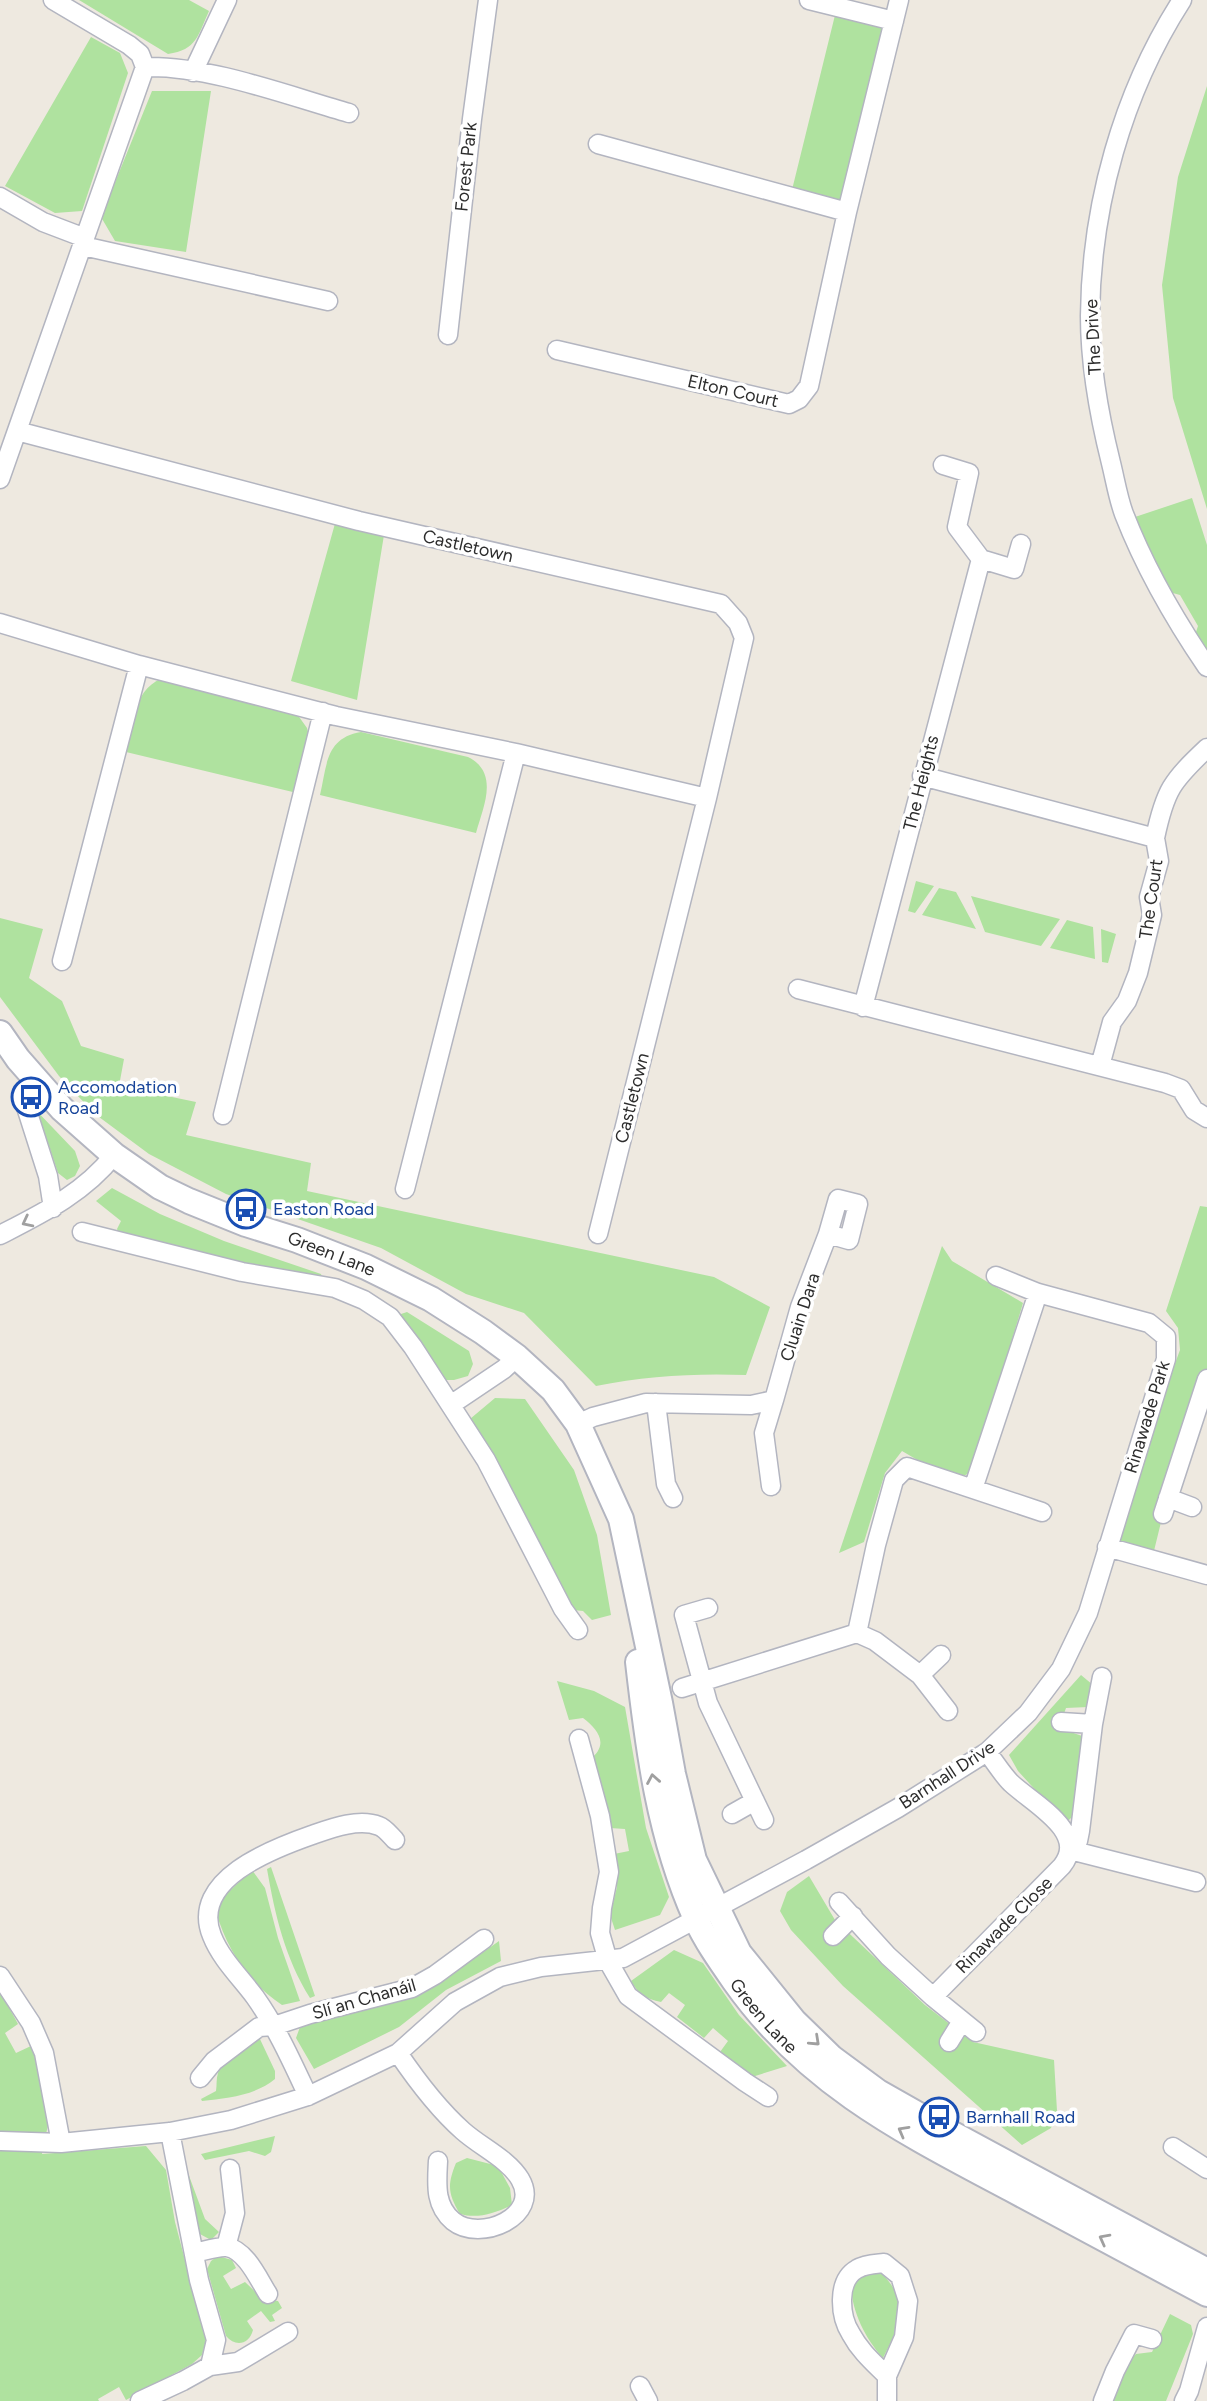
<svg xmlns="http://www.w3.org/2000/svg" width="1207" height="2401" font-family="Figtree,sans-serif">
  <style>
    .green { fill: #afe29f }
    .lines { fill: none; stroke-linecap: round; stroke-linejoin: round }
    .street-casing { stroke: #b3b5c0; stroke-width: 21 }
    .secondary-casing { stroke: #b3b5c0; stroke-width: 28 }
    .street { stroke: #fff; stroke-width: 18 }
    .secondary { stroke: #fff; stroke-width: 24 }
    .oneway { stroke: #a0a0a0 }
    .labels { text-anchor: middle; stroke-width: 7; stroke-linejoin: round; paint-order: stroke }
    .street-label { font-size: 18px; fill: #2d2d2d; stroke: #fff }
    .transit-label { font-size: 18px; fill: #164399; stroke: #fff; text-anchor: start }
  </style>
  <rect width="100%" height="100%" fill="#eee9e0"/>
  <path class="green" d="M79 0H189L209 11C198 35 197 50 168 54Z
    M837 7 894 21 847 212 790 198Z
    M91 37 120 53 128 73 82 211 55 213 5 186Z
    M1207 86V509L1173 398 1162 285 1178 177Z
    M152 91H211L186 252 115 241 101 217Z
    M1192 498 1207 545V653L1195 635 1198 626 1180 595 1169 592 1135 517Z
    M336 520 384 535 357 700 291 681Z
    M167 677 297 714 307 728 309 736 297 793 126 752C133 723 134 685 167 677Z
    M361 732 468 757C500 773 483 807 476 833L320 795C327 766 325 738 361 732Z
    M916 881 934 886 915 913 908 911Z
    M939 888 956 892 976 929 922 915Z
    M971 896 1060 919 1041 946 985 932Z
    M0 918 43 929 29 978 62 1001 81 1046 124 1059 119 1086 196 1102 186 1135 311 1163 307 1191 714 1277 770 1307 746 1375C695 1373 646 1376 596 1386L524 1313 466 1294 381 1248 226 1194 149 1154 95 1114 59 1076 0 997Z
    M1067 920 1093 927 1095 959 1050 948Z
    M1101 929 1116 934 1108 963 1102 962Z
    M32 1106 75 1151 80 1166 75 1176 67 1180 58 1173 43 1128Z
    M112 1188 160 1214 224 1241 321 1274 323 1280 121 1239 117 1229 121 1221 96 1201Z
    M1200 1206 1207 1207V1379L1163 1514 1152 1559 1107 1547 1180 1350 1178 1328 1166 1311Z
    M942 1246 952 1261 1023 1303 976 1461 969 1473 960 1478 926 1465 902 1451 885 1473 864 1542 839 1553Z
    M407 1312 469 1351 473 1364 468 1376 454 1380H445L398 1315Z
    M495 1398 525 1399 574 1470 597 1535 611 1615 592 1620 583 1611 573 1610 470 1419Z
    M1081 1675 1093 1685 1088 1707 1066 1708 1059 1728 1085 1737 1076 1813 1068 1821 1061 1818 1018 1771 1009 1755Z
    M557 1681 594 1691 625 1707 646 1828 669 1897 660 1915 615 1930 610 1915 617 1887 614 1854 629 1851 625 1829 610 1828 593 1757C609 1742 596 1728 583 1718L569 1720Z
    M271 1867 315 1996 310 1998C285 1958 275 1915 267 1869Z
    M252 1870 265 1888 278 1938 300 2001 282 2005C248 1983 227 1949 216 1912L224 1896Z
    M809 1876 835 1920 925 2005 973 2042 1054 2060 1057 2111 1051 2128 1022 2145 843 1986 791 1930 780 1911 787 1892Z
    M499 1941 501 1961 446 1990 399 2027 314 2069 296 2038 300 2027 311 2020 418 1989 482 1953Z
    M674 1950 703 1963 739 2015 787 2066 752 2077 720 2052 728 2041 713 2028 704 2038 677 2017 685 2005 669 1993 661 2002C646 1999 638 1994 631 1981Z
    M0 1991 18 2024 5 2033 16 2053 31 2046 39 2065 50 2115 42 2154 146 2146 166 2170 175 2222 206 2340 202 2355 192 2364 126 2400 119 2387 98 2399 99 2401H0Z
    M259 2037 275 2071V2079C254 2096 227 2098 202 2101L201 2099 216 2091C217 2085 216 2079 218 2073 222 2061 247 2043 259 2037Z
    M275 2136 271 2152 265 2156 249 2151 205 2160 201 2154Z
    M467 2158 498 2166 510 2188 512 2205C495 2213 478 2219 460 2214 448 2194 447 2185 456 2163Z
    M188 2173 205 2219 219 2232 211 2240 198 2233 186 2174Z
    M218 2256 232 2260 236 2268 223 2276 231 2289 245 2282 263 2299 278 2301 282 2308 272 2315 275 2321 270 2322 261 2311 247 2321 253 2330C249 2345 235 2347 226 2336L207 2269 211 2261Z
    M864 2273H881C911 2302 900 2325 883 2358 864 2337 850 2308 851 2280Z
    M1170 2314 1191 2325 1193 2334 1166 2401H1112L1127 2363 1136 2354 1152 2352Z"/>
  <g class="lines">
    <defs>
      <path id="street" d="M53 0 129 45 140 54 145 67
        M809 0 894 21
        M1182 0C1122 93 1091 207 1090 316 1090 365 1099 415 1111 463 1115 479 1118 498 1124 514 1145 568 1175 620 1207 667
        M193 72 227 0
        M598 144 847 212
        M0 197 43 222 85 238
        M83 246 328 301
        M448 335 472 119 488 0
        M557 350 789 404 799 399 809 386 847 212 899 0
        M17 431 359 521 721 604 738 623 744 638 707 798 598 1234
        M943 465 969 473 957 527 981 559 1014 569 1021 544
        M0 479 145 67C207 65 289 96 349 113
        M0 623 139 665 336 716 516 753 707 798
        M922 776 1155 838 1159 861 1149 897 1152 915 1138 973 1127 1001 1112 1022 1100 1066
        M1155 838C1165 790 1172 781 1207 748
        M62 961 139 665
        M798 989 1165 1083 1181 1089 1194 1110 1207 1118
        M863 1007 981 559
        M26 1107 48 1176 53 1208
        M223 1115 323 712
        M405 1189 516 753
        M82 1232 242 1272 335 1288 364 1300 390 1317 413 1347 486 1460 563 1609 578 1630
        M0 1235C43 1213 84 1193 114 1155
        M774 1400 800 1307 828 1234 838 1199 858 1204 849 1240 828 1234
        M656 1403 666 1484 673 1498
        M452 1404 504 1369 517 1357
        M578 1424 593 1417 646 1403 751 1405 774 1400 764 1433 771 1486
        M973 1489 1038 1293
        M1168 1498 1192 1507
        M1163 1514 1207 1379
        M1107 1547 1207 1575
        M708 1608 684 1615 708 1703 764 1820
        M857 1633 875 1641 920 1675 948 1711
        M920 1675 941 1655
        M1102 1677 1093 1724 1080 1831 1078 1841 1070 1850 1196 1882
        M682 1688 857 1633 876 1545 894 1480 907 1467 1042 1512
        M1061 1722 1093 1724
        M579 1739 600 1816 609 1872 602 1908 600 1933 608 1961 628 1996 745 2082 768 2097
        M732 1814 755 1801
        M839 1902 888 1956 933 1997 976 2032
        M833 1936 853 1916
        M0 1976 31 2023 44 2053 61 2143
        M933 1997 1062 1866C1089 1832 1032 1803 1011 1783 1002 1774 995 1762 987 1752
        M949 2042 962 2021
        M398 2053C417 2081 437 2108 463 2131 481 2147 508 2159 520 2179 542 2216 480 2243 453 2221 434 2205 437 2183 438 2161
        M200 2078 214 2061 259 2027 274 2026 310 2014 412 1988 435 1975 484 1939
        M308 2096C292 2062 277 2028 255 1997 241 1978 221 1959 212 1936 189 1880 272 1849 312 1835 332 1828 359 1818 379 1826 385 1828 390 1835 395 1840
        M170 2132 199 2280 216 2340 210 2366
        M1 2141 61 2143 170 2132 231 2120 308 2096 398 2053 455 2002 500 1977 541 1967 623 1958 806 1860 898 1808 987 1752 1028 1713 1061 1669 1088 1613 1166 1359V1337L1149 1323 1038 1293 996 1276
        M1173 2147 1207 2169
        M226 2247 235 2213 230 2169
        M194 2253C204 2251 218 2246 227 2247 246 2250 259 2280 268 2294
        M640 2386 648 2401
        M140 2401 183 2381 210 2366 238 2362 288 2332
        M887 2401V2376L904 2337 908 2301 900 2276 884 2263C875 2264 865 2264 857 2269 836 2281 840 2317 851 2334 860 2351 874 2363 887 2376
        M1103 2401 1115 2371 1134 2334 1152 2339
        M1184 2401 1189 2391 1207 2327"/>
      <g id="secondary">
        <path id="s1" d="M0 1033 18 1059 62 1109 114 1155 160 1187 189 1201 246 1224 297 1240 366 1267 431 1299 483 1332 517 1357 553 1390 578 1424 621 1519 660 1703 673 1774 694 1860 739 1953 794 2021 832 2058 878 2092 938 2126 1207 2271"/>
        <path id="s2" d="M638 1662C648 1750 659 1837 696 1919 706 1941 721 1962 735 1982 807 2084 904 2132 1011 2189 1076 2224 1142 2259 1207 2294"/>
      </g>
    </defs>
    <use href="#street" class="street-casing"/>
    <use href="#secondary" class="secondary-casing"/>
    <use href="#street" class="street"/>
    <use href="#secondary" class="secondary"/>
  </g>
  <defs><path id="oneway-chevron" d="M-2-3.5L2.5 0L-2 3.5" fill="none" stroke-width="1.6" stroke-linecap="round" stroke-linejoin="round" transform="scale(1.75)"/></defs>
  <g class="oneway">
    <use href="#oneway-chevron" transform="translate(27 1222) rotate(153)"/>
    <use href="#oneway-chevron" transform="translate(653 1779) rotate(-100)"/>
    <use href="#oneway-chevron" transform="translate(815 2041) rotate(43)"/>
    <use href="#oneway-chevron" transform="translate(903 2131) rotate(-151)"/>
    <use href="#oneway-chevron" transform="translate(1104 2239) rotate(-152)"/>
  </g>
  <defs>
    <symbol id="bus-ring" viewBox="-11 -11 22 22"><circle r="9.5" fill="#fff" stroke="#1a4fb4" stroke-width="1.5"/><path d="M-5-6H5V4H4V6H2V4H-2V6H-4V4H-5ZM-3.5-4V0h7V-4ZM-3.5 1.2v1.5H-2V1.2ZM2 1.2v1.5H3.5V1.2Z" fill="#1a4fb4"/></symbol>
  </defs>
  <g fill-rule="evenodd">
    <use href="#bus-ring" x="9" y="1075" width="44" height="44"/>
    <use href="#bus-ring" x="224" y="1187" width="44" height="44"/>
    <use href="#bus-ring" x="917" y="2095" width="44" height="44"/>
  </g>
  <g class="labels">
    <g class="street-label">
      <text transform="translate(466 167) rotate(-84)" y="6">Forest Park</text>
      <text transform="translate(1093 337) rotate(-93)" y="6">The Drive</text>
      <text transform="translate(733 391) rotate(13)" y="6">Elton Court</text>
      <text transform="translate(468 546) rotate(13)" y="6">Castletown</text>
      <text transform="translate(921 783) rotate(-76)" y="6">The Heights</text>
      <text transform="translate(1151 899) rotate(-82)" y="6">The Court</text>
      <text transform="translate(632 1098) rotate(-76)" y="6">Castletown</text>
      <text dy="6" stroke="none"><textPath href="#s1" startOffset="408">Green Lane</textPath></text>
      <text transform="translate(800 1317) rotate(-72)" y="6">Cluain Dara</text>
      <text transform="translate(1147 1417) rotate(-73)" y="6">Rinawade Park</text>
      <text transform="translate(947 1775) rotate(-33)" y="6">Barnhall Drive</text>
      <text transform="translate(1004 1925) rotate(-45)" y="6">Rinawade Close</text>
      <text transform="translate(364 1999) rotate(-16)" y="6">Slí an Chanáil</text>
      <text dy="6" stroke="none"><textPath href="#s2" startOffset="383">Green Lane</textPath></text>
    </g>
    <g class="transit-label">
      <text x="58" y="1093">Accomodation<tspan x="58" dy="21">Road</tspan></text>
      <text x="273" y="1215">Easton Road</text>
      <text x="966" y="2123">Barnhall Road</text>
    </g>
  </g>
</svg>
